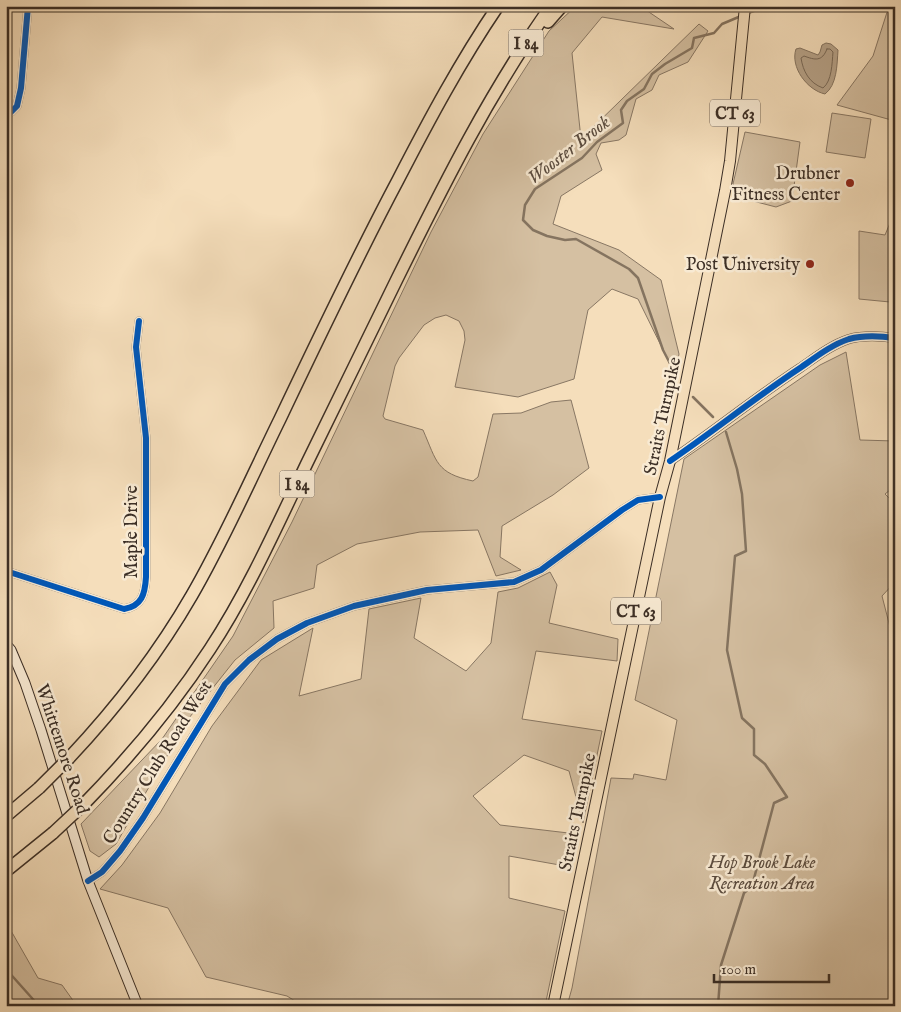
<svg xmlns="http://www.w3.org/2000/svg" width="901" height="1012" font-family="'IM FELL English',serif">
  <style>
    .green { fill: #d5c0a2; stroke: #887764 }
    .water { fill: #b6a288; stroke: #857460 }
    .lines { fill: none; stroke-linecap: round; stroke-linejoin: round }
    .shore { stroke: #786856; stroke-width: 1 }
    .stream { stroke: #857460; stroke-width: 2.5 }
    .minor-casing { stroke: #6a5a4a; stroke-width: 9 }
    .tertiary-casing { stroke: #6a5a4a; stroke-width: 10 }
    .secondary-casing { stroke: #3b2e25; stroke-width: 11 }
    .primary-casing { stroke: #3b2e25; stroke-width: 12 }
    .motorway-casing { stroke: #3b2e25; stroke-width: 14 }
    .minor { stroke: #f8ead3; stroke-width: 6 }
    .tertiary { stroke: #f8ead3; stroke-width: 8 }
    .secondary { stroke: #f8ead3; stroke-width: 9 }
    .primary { stroke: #f5debb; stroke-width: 10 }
    .motorway { stroke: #f5debb; stroke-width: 11 }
    .motorway-bridge-casing { stroke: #3b2e25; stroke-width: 14; stroke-linecap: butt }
    .motorway-bridge { stroke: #f5debb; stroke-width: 11 }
    .cycleway-casing { stroke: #f8ead3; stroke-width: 9 }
    .cycleway { stroke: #0057b8; stroke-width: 6 }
    .poi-dot { fill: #8f2418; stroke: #f8ead3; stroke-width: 2 }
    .labels { text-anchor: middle; stroke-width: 5; stroke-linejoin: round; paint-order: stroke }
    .shield { fill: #f8ead3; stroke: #746659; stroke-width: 1 }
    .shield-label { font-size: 16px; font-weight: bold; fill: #3b2e25 }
    .poi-label { font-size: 18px; fill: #3b2e25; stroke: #f8ead3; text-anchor: end }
    .street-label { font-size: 18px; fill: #3b2e25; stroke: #f8ead3 }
    .park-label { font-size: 18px; font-style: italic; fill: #5a4b3e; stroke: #f8ead3 }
    .water-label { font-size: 19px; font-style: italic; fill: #5a4b3e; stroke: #f8ead3 }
  </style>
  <rect width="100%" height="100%" fill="#f5debb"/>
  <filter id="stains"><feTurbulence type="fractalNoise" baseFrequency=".004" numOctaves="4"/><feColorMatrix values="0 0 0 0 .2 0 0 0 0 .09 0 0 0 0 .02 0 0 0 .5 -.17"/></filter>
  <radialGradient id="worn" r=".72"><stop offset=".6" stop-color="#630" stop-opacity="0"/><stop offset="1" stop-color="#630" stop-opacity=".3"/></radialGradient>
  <path class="green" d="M576 6H640L674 29 602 17 572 53 581 139 699 24 708 31 688 62 659 75 652 90 636 99 626 135 619 140 601 143 596 154 602 170 561 196 553 224 619 250 661 280 679 354 675 374 638 299 612 289 588 310 574 379 518 397 455 387 465 340 464 331 459 321 446 315 435 318 424 325 399 358 395 366 383 416 385 419 423 430C437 462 436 473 473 481L478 477 493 414 521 413 551 402 571 400 589 468 553 495 502 526 500 557 521 570 496 576 478 530 420 532 357 544 317 565 314 588 273 601 274 628 235 660 189 718 116 844 99 857 90 851 81 824 162 739 233 636 292 522 431 232 483 134 549 31Z
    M889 6H895V121L837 105 873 56Z
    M832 113 871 119 865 158 826 152Z
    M745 132 800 142 792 201 776 207 749 200 733 184Z
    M895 211V325L890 323V302L859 299V231L885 235Z
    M846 352 860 440 895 441V486L885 494 895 504V582L882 596 891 631H895V1006H567L572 988 611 778 633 779 634 774 666 780 677 720 635 700 684 459 820 365Z
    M550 572 557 585 549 623 618 639 617 661 536 651 522 719 602 731 583 823 569 771 524 755 473 796 500 825 577 834 571 867 509 856V898L565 911 545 1006H303L287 996 206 977 168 908 100 889 122 865 160 813 212 726 261 660 313 628 299 696 361 679 369 609 421 598 414 638 466 671 491 643 498 592 518 588Z
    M6 922 38 978 62 985 77 1006H6Z"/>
  <path class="water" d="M826 43 831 44 838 50C837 65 837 85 825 94 807 90 790 67 796 49L800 48 818 55 820 52 822 45Z"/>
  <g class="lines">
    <path class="shore" d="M827 49H830L833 52C832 63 832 81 823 88 809 83 803 71 801 58L804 56C815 60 822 62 827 49Z"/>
    <path class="stream" d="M748 13 768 6
      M677 377 663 350 638 278 629 269 576 239 565 240 547 236 533 230 523 220 525 205 535 189 582 158 597 142 623 123 621 110 627 101 644 89 652 74 665 64 692 48 694 38 714 33 722 24 741 16
      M693 397 713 417
      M6 969 39 1006
      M718 1006 721 965 744 893 752 886 774 803 787 797 765 764 754 755V729L742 718 727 650 735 556 746 551 742 494 737 469 726 432"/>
    <defs>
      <path id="minor" d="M6 112H11L17 106 21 88 28 6
        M6 571 124 609C142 606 145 594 146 577V438L136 347 139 321
        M88 881 102 872 120 851 143 818 225 684 249 660 277 639 307 623 354 606 427 590 514 582 541 570 622 510 638 500 660 497"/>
      <path id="tertiary" d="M670 461C714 431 756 397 800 368 816 357 831 345 849 339 864 335 880 336 895 338"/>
      <path id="secondary" d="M6 644 11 650 25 683 41 730 88 881 138 1006"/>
      <path id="primary" d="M553 1006 660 497 670 461 725 191 730 161 745 6"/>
      <path id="motorway" d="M548 22 562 6
        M69 758C116 708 158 654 192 595 225 538 251 478 280 419 318 339 356 259 398 180 429 120 460 62 498 6
        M83 805C130 757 173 706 210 649 248 591 277 526 307 463 337 402 367 340 397 279 444 184 490 92 551 6
        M6 816 39 788
        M6 871 53 833"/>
    </defs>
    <use href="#minor" class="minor-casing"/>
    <use href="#tertiary" class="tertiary-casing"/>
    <use href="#secondary" class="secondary-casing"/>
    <use href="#primary" class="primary-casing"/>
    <use href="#motorway" class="motorway-casing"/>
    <use href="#minor" class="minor"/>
    <use href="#tertiary" class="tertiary"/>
    <use href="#secondary" class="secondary"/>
    <use href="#primary" class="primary"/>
    <use href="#motorway" class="motorway"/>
    <defs>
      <path id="motorway-bridge" d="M39 788 69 758
        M53 833 83 805"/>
    </defs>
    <use href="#motorway-bridge" class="motorway-bridge-casing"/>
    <use href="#motorway-bridge" class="motorway-bridge"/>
    <defs>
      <path id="cycleway" d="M6 112H11L17 106 21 88 28 6
        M670 461C714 431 756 397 800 368 816 357 831 345 849 339 864 335 880 336 895 338
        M6 571 124 609C142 606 145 594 146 577V438L136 347 139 321
        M88 881 102 872 120 851 143 818 225 684 249 660 277 639 307 623 354 606 427 590 514 582 541 570 622 510 638 500 660 497"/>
    </defs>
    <use href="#cycleway" class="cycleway-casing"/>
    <use href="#cycleway" class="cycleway"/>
  </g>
  <g class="poi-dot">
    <circle cx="850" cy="183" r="5"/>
    <circle cx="810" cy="264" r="5"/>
  </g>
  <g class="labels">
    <g class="shield">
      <rect x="508.5" y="29.5" width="35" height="27" rx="4"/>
      <rect x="710" y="99.5" width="50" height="27" rx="4"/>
      <rect x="279.5" y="470.5" width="35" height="27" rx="4"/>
      <rect x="611" y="597.5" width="50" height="27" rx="4"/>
    </g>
    <g class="shield-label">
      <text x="526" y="49">I 84</text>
      <text x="735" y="119">CT 63</text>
      <text x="297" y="490">I 84</text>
      <text x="636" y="617">CT 63</text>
    </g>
    <g class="poi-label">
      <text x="840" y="179">Drubner<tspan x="840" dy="21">Fitness Center</tspan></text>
      <text x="800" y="270">Post University</text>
    </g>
    <g class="street-label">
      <text transform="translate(662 416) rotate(-78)" y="6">Straits Turnpike</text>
      <text transform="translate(131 532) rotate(-90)" y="6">Maple Drive</text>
      <text transform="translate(63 749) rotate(72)" y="6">Whittemore Road</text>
      <text transform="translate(157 762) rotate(-58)" y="6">Country Club Road West</text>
      <text transform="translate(577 812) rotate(-78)" y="6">Straits Turnpike</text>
    </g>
    <g class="park-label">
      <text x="762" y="868">Hop Brook Lake<tspan x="762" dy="21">Recreation Area</tspan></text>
    </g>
    <g class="water-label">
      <text transform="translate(568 149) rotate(-38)" y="7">Wooster Brook</text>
    </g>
  </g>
  <rect width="901" height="1012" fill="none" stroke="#f5debb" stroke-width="25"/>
  <rect x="8" y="8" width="886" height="997" fill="none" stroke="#3b2e25" stroke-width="2.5"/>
  <rect x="12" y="12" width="876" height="987" fill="none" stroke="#3b2e25"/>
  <path d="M714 974v8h115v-8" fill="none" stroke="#3b2e25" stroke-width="2.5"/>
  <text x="721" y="974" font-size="15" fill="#3b2e25" stroke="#f8ead3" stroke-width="4" paint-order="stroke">100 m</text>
  <rect width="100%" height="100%" filter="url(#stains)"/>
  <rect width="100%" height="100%" fill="url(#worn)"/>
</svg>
